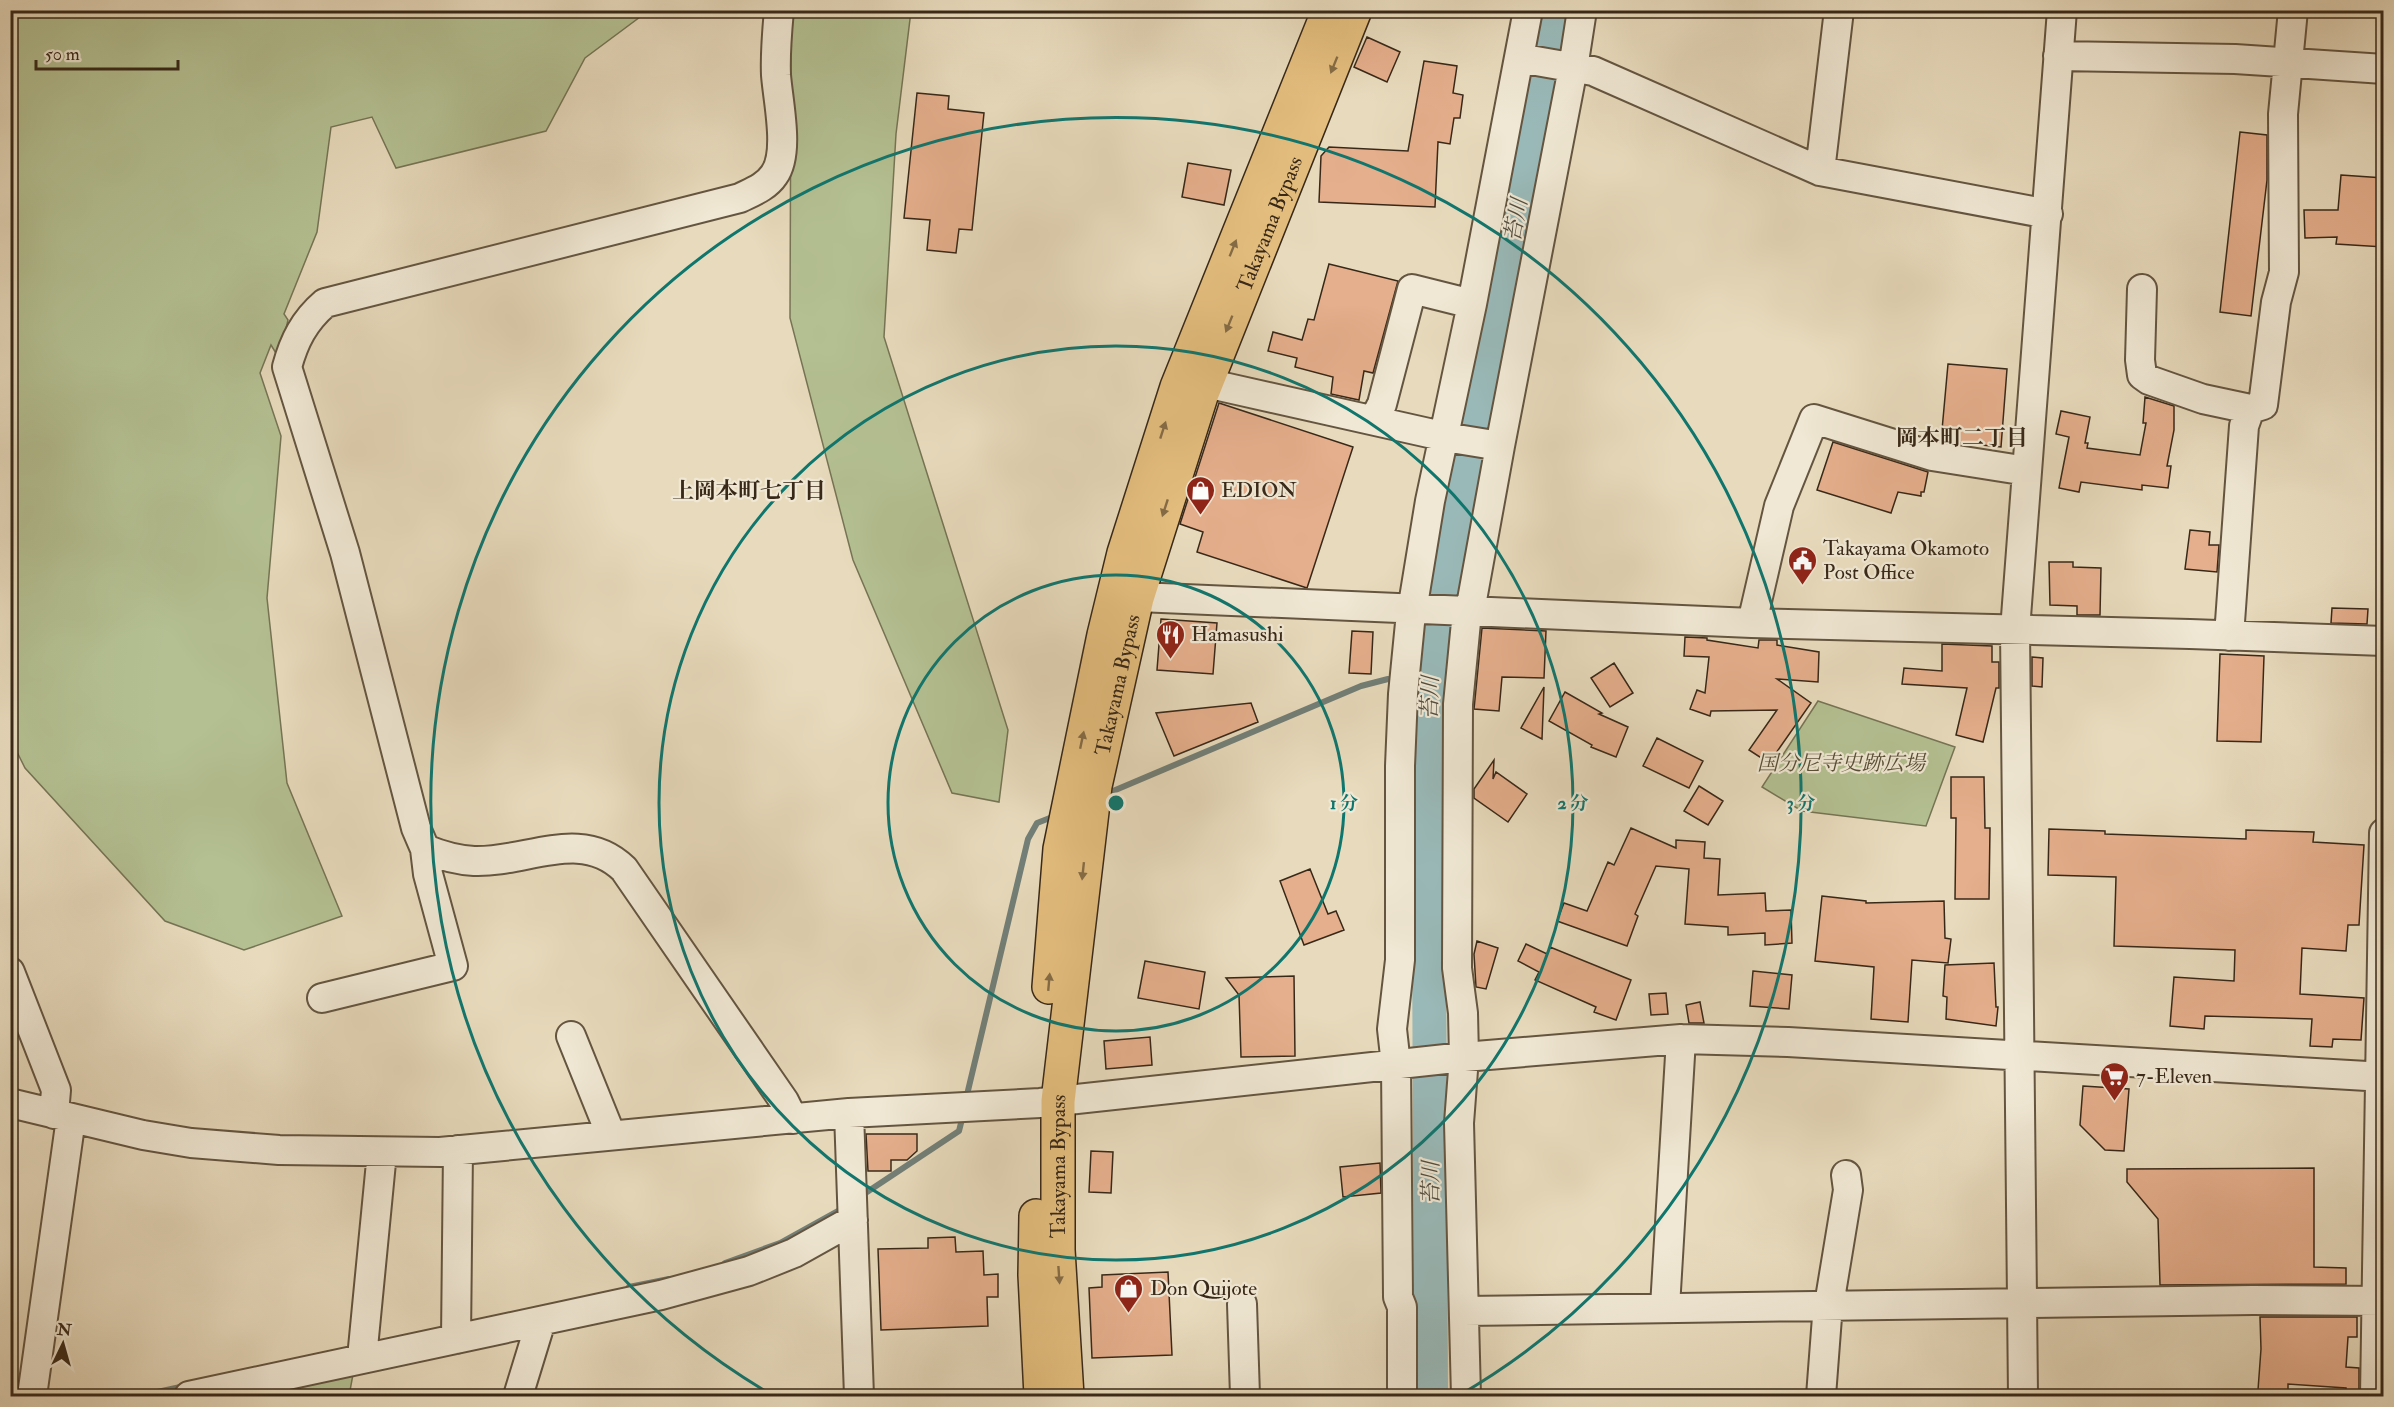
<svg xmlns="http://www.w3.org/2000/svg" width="2394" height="1407" font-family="'IM FELL Double Pica','Noto Serif JP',serif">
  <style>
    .green { fill: #b4c092; stroke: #767455; stroke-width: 1.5 }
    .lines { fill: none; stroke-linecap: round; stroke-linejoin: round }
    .stream { stroke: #727f78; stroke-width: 6 }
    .river { stroke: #99b9b8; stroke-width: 34 }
    .building { fill: #e5ae8c; stroke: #382818; stroke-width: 1.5 }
    .minor-casing { stroke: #645541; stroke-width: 32 }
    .highway-casing { stroke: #382818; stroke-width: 36 }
    .minor { stroke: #f0e8d4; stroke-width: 28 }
    .highway { stroke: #e4be7e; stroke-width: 33 }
    .oneway { fill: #856c46 }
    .ring { fill: none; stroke: #0f766e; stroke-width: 3 }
    .labels { text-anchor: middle; stroke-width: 4.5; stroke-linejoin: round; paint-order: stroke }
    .street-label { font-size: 21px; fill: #382818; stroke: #f0e8d4 }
    .poi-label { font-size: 21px; fill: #382818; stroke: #f0e8d4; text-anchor: start }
    .park-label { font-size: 21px; font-style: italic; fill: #574e36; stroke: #f0e8d4 }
    .water-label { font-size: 22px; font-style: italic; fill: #504c40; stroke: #f0e8d4 }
    .neighbourhood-label { font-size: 22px; font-weight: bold; fill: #382818; stroke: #f0e8d4 }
    .centre { fill: #0f766e; stroke: #f0e8d4; stroke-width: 3 }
    .ring-label { font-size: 18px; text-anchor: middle; font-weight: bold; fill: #0f766e; stroke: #f0e8d4; stroke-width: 4.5; stroke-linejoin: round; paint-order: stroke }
  </style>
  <rect width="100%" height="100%" fill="#e8dbbd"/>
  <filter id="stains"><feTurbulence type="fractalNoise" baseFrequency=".00333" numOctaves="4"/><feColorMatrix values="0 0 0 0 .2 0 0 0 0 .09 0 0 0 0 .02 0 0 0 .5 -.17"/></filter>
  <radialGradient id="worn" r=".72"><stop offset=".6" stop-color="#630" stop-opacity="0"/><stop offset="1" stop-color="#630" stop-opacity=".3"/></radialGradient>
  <path class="green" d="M11 11H648L585 58 546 131 396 168 372 117 331 127 317 232 284 314 288 320 279 358 271 345 260 373 281 436 267 598 287 783 342 916 244 950 165 921 25 768 11 740Z
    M767 11H911L896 134 884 337 1008 730 999 802 952 793 853 560 790 318 791 40Z
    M1818 701 1955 747 1926 826 1802 811 1762 787Z
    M354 1369 349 1396H295L308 1377Z"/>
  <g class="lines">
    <path class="stream" d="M1413 681 1428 683
      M1106 794 1361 686 1388 679 1397 680
      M966 1099 1028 839 1037 823 1055 816
      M861 1196 959 1131 963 1115
      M725 1263 780 1243 845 1207
      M629 1287 669 1279
      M139 1396 185 1386"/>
    <path class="river" d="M1431 1396 1428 683 1434 627 1448 584 1468 461 1553 10"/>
  </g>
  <path class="building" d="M1367 37 1400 52 1387 82 1354 67Z
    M1424 61 1457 66 1453 93 1463 95 1460 118H1454L1450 144 1438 142 1435 207 1319 202 1321 156 1329 147 1408 151Z
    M917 93 949 96 948 109 984 113 972 230 959 229 956 253 927 250 930 220 904 218Z
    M2240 132 2267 135V180L2251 316 2220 312Z
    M1188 163 1231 170 1224 205 1182 197Z
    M2341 175 2384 178V247L2336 244 2337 237 2305 238 2304 210H2338Z
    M1329 264 1398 281 1373 373 1364 371 1359 400 1331 394 1333 377 1295 367 1297 358 1268 351 1273 332 1302 340 1308 319 1314 320Z
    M1948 364 2007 369 2001 447 1941 441Z
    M2145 397 2174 406V430L2167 466H2171L2168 488 2142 485V490L2081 482 2079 492 2059 488 2069 437 2056 434 2061 411 2090 417 2085 443H2088L2087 448 2140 455 2146 423H2143Z
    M1219 403 1353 447 1307 588 1197 552 1203 532 1180 524Z
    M1833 442 1928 472 1924 492H1921V496L1898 492 1891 513 1817 490Z
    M2190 530 2210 532 2209 545H2219L2217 572 2185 569Z
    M2049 562H2073V567L2101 568 2100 615H2077V606L2050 605Z
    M2332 608 2368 609 2367 624 2331 623Z
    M1161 619 1217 623 1213 674 1157 670Z
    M1482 628 1546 631 1544 678 1502 677 1499 711 1474 709Z
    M1352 631 1373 632 1371 674 1349 673Z
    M1685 637 1707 638V640L1758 648 1759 640H1777V645L1819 652 1818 682 1777 679 1811 703 1769 763 1749 750 1777 710 1711 711 1710 716 1690 709 1697 690 1705 693 1709 657 1684 656Z
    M1942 644 1992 646V662H1999V688H1996L1983 742 1956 735 1967 688 1902 684 1904 668 1942 671Z
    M2220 654 2264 656 2261 742 2217 741Z
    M2032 657 2043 658 2042 687 2032 686Z
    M1614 663 1633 693 1610 707 1591 678Z
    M1544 687 1542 739 1521 728Z
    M1565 692 1602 713 1599 714 1628 727 1616 757 1591 747 1592 745 1549 721Z
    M1251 703 1258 722 1174 756 1156 713Z
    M1657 738 1703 761 1689 788 1643 766Z
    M1494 760 1493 779 1496 772 1527 794 1508 822 1474 798V789Z
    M1951 777H1984L1985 828H1990L1989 899H1955L1956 818H1951Z
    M1699 786 1723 801 1708 825 1684 811Z
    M1631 828 1676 848V840L1705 842 1704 858 1720 859 1718 895 1765 893 1766 911 1791 910 1792 943 1765 945V933L1728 935V927L1685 924 1689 869 1656 866 1635 914 1638 916 1627 946 1557 921 1564 903 1587 911 1608 862 1614 865Z
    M2049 829 2105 831V834L2246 839V830L2314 832 2313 842 2364 845 2359 925H2348L2346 951 2302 948 2300 994 2364 998 2361 1040 2333 1039 2332 1047 2310 1046 2312 1019 2205 1016 2204 1029 2170 1026 2174 977 2234 981 2235 950 2114 946 2116 877 2048 875Z
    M1310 869 1328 914 1336 911 1344 930 1304 945 1280 881Z
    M1822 896 1866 901V903L1944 901 1945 938 1951 939 1948 963 1912 960 1908 1022 1871 1019 1874 967 1815 961Z
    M1477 941 1498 948 1486 989 1476 987 1474 954Z
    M1526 944 1547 954 1550 947 1631 980 1616 1020 1594 1012 1596 1007 1535 980 1539 972 1518 961Z
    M1145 961 1205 972 1199 1009 1138 998Z
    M1994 963 1996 1007H1998L1996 1026 1946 1019 1947 997 1943 996 1945 965Z
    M1753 971 1792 975 1789 1009 1750 1006Z
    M1294 976 1295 1056 1241 1057 1239 995 1226 978Z
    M1666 993 1668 1014 1651 1015 1649 994Z
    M1700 1002 1704 1023H1689L1686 1005Z
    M1150 1037 1152 1065 1106 1069 1104 1041Z
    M2083 1086 2129 1089 2124 1151 2105 1150 2080 1125Z
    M866 1134H917V1151L907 1160H891V1171H868Z
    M1091 1151 1113 1152 1111 1193 1089 1192Z
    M1380 1163 1381 1193 1343 1197 1340 1167Z
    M2314 1168V1267L2346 1268V1284L2160 1285 2158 1219 2127 1182V1169Z
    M955 1237 956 1252 983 1251 984 1275 998 1274V1297H987L988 1326 881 1330 878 1249 928 1248V1238Z
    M1168 1272 1172 1355 1092 1358 1089 1288 1102 1287V1275Z
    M2260 1317H2357V1337H2348L2346 1367 2359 1368V1392L2346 1391V1388L2288 1384V1391L2258 1390 2261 1349Z"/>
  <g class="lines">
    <defs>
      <path id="minor" d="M779 10C777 32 775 53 776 75 778 102 790 153 774 175 766 187 752 192 740 198L325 303C304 321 294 341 287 367L345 553 416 828 425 849C442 856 456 860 474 861 526 863 581 827 624 869L784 1101 793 1119
        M2058 56 2235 59 2384 69
        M1519 58 1593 71 1820 171 2048 214
        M1820 171 1839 10
        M2142 289 2140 360 2142 375 2149 380 2203 399 2250 409
        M1206 383 1451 438 1500 446
        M1374 420 1382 404 1412 289 1472 304
        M1115 596 1752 623 2190 634 2384 641
        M1752 623 1779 506 1814 419 1932 456 2027 471
        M2229 636 2244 426 2250 409 2263 405 2276 302 2284 272 2283 114 2293 10
        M10 972 56 1090 54 1114
        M322 998 453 966 428 874 425 849
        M571 1036 611 1135
        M10 1103 143 1135 191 1143 279 1150 440 1152 849 1113 1040 1103 1464 1057 1681 1039 1788 1042 2384 1077
        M849 1113 859 1396
        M1242 1304 1245 1396
        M1665 1307 1681 1039
        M1464 1311 2253 1300 2384 1301
        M456 1339 458 1150
        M362 1358 382 1152
        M32 1396 71 1118
        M189 1396 661 1295 749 1271 794 1253 853 1220
        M518 1396 541 1321
        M1402 1396V1307L1398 1297 1396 1065 1392 1029 1400 960V766L1403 694 1410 623 1430 501 1472 304 1528 10
        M1466 1396 1459 1123 1464 1057 1463 1013 1457 968 1458 704 1466 622 1470 611 1500 446 1573 68 1582 10
        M1821 1396 1827 1317 1848 1190 1846 1175
        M2023 1396 2015 630 2062 10
        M2375 1396 2384 833"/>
      <g id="highway">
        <path d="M1049 987 1060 849 1104 635 1124 553 1177 387 1329 10"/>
        <path d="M1036 1216 1035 1275 1041 1396"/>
        <path id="s1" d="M1067 1396 1058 1250V1101L1095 786 1137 598 1201 396 1355 10"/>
      </g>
    </defs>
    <use href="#minor" class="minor-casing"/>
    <use href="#highway" class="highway-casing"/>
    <use href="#minor" class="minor"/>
    <use href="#highway" class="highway"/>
  </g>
  <defs><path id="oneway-solid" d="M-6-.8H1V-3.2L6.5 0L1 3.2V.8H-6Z" transform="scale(1.5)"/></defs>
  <g class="oneway">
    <use href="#oneway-solid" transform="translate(1334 65) rotate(112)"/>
    <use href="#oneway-solid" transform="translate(1233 248) rotate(-68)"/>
    <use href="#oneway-solid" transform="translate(1229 324) rotate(112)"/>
    <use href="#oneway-solid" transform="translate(1163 430) rotate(-72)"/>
    <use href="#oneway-solid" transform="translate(1165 508) rotate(108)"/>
    <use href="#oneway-solid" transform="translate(1082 740) rotate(-78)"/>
    <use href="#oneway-solid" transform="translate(1083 871) rotate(96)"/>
    <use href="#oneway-solid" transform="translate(1049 982) rotate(-85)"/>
    <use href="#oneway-solid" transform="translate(1059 1275) rotate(86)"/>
  </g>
  <g class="ring">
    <circle cx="1116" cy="803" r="228"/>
    <circle cx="1116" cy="803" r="457"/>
    <path d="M774 1396A685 685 0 1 1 1458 1396"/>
  </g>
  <defs>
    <symbol id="shop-pin" viewBox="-11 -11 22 30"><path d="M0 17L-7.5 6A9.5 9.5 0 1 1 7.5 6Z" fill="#8f2418" stroke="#f0e8d4"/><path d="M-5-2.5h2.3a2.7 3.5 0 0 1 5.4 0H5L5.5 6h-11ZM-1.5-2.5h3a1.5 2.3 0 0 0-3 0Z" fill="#fff"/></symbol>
    <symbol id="civic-pin" viewBox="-11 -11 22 30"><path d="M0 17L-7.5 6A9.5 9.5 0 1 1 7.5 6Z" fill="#8f2418" stroke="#f0e8d4"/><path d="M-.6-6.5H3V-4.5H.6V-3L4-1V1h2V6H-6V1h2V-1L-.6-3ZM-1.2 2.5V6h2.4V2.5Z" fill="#fff"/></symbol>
    <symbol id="restaurant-pin" viewBox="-11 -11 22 30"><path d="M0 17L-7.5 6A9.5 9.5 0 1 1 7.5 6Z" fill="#8f2418" stroke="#f0e8d4"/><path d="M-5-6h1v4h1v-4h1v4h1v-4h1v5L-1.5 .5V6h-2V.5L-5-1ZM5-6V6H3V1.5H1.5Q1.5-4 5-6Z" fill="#fff"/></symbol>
    <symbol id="supermarket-pin" viewBox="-11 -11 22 30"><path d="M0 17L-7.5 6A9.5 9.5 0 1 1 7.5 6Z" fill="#8f2418" stroke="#f0e8d4"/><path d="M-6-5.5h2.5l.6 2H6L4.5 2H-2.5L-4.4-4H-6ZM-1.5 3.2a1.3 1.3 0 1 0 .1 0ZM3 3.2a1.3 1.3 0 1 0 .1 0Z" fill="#fff"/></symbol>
  </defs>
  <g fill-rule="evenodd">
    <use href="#shop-pin" x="1184" y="474" width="33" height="45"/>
    <use href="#civic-pin" x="1786" y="544" width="33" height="45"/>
    <use href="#restaurant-pin" x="1154" y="618" width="33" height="45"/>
    <use href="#supermarket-pin" x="2098" y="1060" width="33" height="45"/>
    <use href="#shop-pin" x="1112" y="1272" width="33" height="45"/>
  </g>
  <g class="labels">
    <g class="street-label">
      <text dy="7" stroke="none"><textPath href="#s1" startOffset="1202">Takayama Bypass</textPath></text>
      <text dy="7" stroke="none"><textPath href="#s1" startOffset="716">Takayama Bypass</textPath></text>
      <text dy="7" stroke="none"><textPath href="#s1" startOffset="230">Takayama Bypass</textPath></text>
    </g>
    <g class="poi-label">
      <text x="1221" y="497">EDION</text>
      <text x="1823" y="555">Takayama Okamoto<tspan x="1823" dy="24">Post Office</tspan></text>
      <text x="1191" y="641">Hamasushi</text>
      <text x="2136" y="1083">7-Eleven</text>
      <text x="1150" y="1295">Don Quijote</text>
    </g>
    <g class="park-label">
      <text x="1841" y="770">国分尼寺史跡広場</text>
    </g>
    <g class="water-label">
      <text transform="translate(1515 220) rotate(-80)" y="8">苔川</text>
      <text transform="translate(1429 698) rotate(-88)" y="8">苔川</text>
      <text transform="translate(1430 1183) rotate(-90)" y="8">苔川</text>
    </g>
    <g class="neighbourhood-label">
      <text x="1962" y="445">岡本町二丁目</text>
      <text x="749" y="498">上岡本町七丁目</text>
    </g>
  </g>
  <circle cx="1116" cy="803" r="9" class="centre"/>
  <g class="ring-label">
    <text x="1344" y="809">1 分</text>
    <text x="1573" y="809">2 分</text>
    <text x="1801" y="809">3 分</text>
  </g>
  <rect width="2394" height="1407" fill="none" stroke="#e8dbbd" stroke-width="36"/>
  <rect x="12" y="12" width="2370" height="1383" fill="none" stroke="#382818" stroke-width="3"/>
  <rect x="18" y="18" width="2358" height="1371" fill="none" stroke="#382818" stroke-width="1.5"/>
  <g transform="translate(63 1344) rotate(5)" stroke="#f0e8d4" stroke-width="4.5" paint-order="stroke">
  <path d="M0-4.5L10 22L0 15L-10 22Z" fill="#382818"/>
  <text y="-9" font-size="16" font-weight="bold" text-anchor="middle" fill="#382818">N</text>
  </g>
  <path d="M36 60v9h142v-9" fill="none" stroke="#382818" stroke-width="3"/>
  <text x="45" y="60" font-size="18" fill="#382818" stroke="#f0e8d4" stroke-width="4.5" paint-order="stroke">50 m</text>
  <rect width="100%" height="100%" filter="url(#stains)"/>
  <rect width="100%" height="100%" fill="url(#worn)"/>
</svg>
